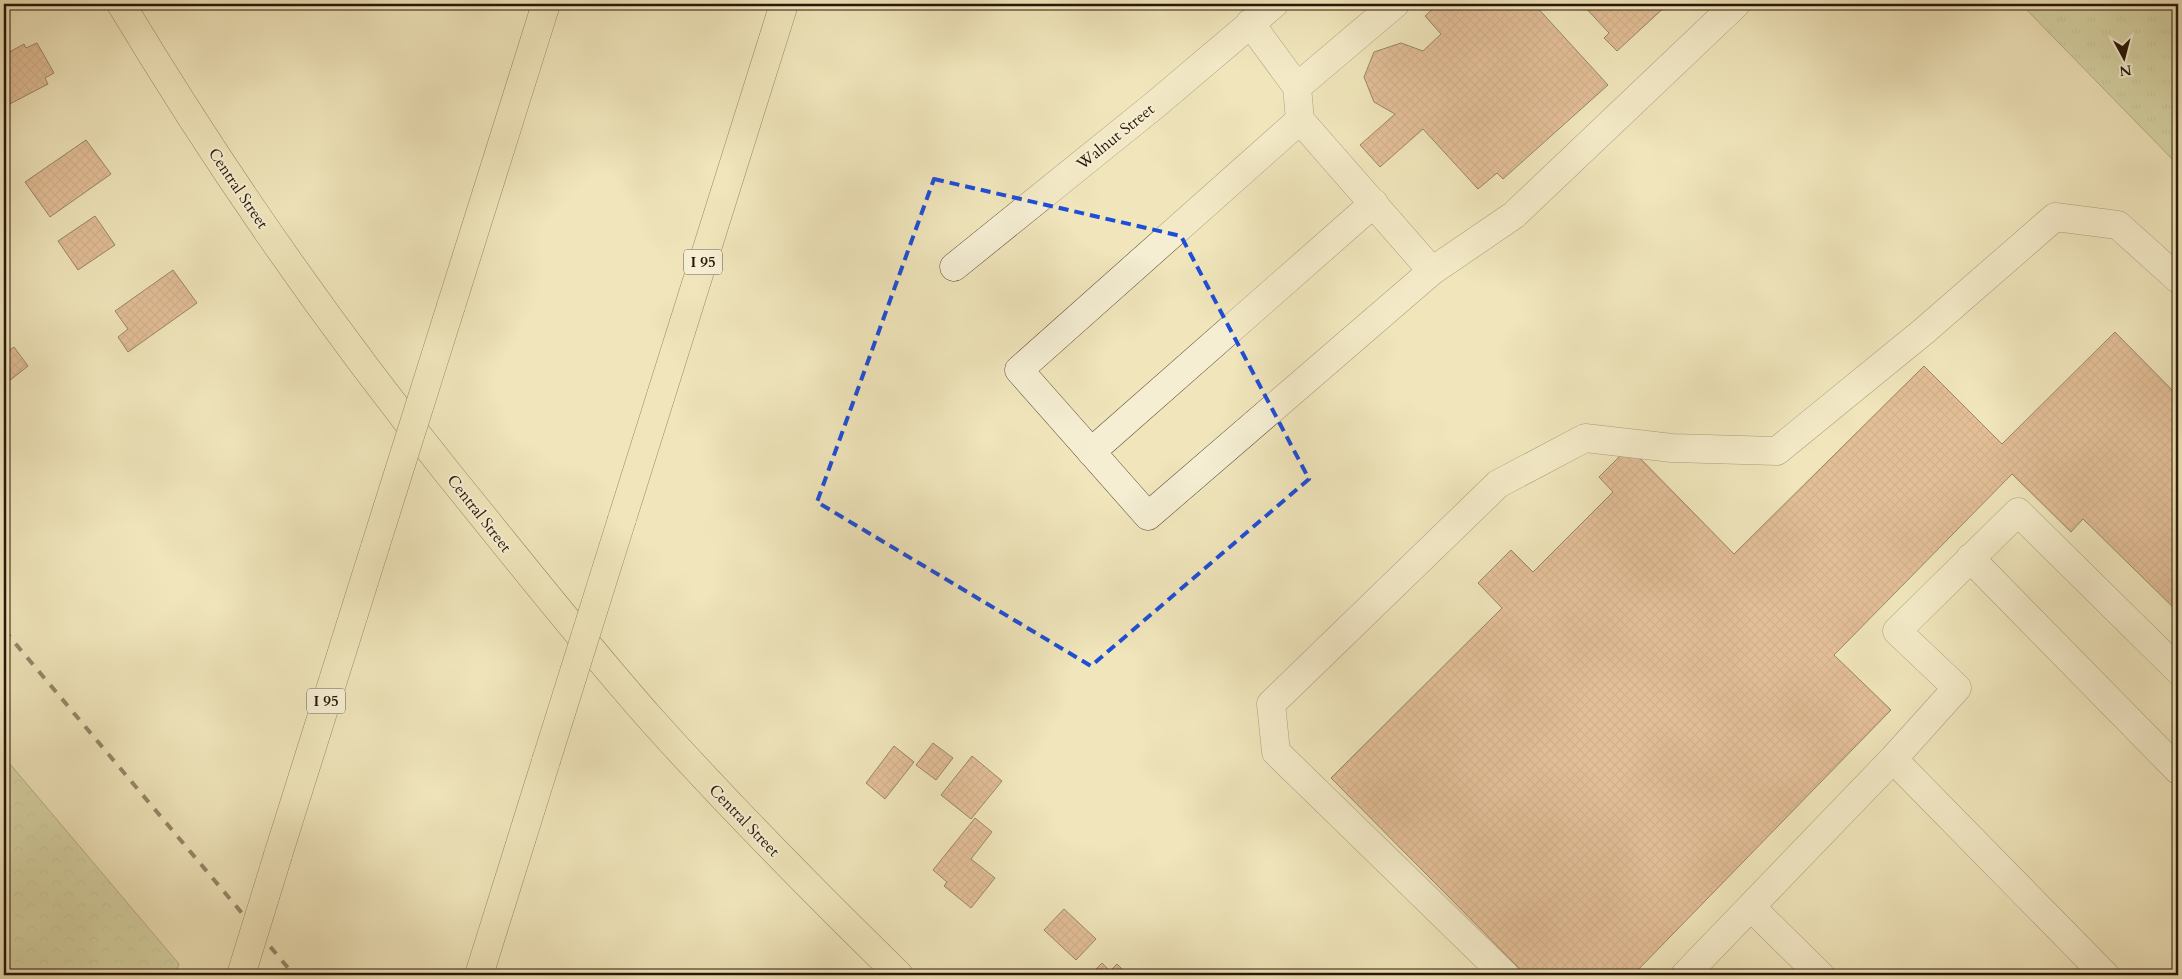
<svg xmlns="http://www.w3.org/2000/svg" width="2182" height="979" font-family="Cardo,serif">
  <style>
    .forest { fill: url(#forest-crowns); stroke: #726d4a }
    .park { fill: url(#park-tufts); stroke: #726d4a }
    .building { fill: url(#building-cross-hatch); stroke: #281707 }
    .lines { fill: none; stroke-linecap: round; stroke-linejoin: round }
    .minor-casing { stroke: #5a4a34; stroke-width: 29 }
    .major-casing { stroke: #281707; stroke-width: 29 }
    .highway-casing { stroke: #281707; stroke-width: 29 }
    .minor { stroke: #f5eed3; stroke-width: 28 }
    .major { stroke: #f0e5bb; stroke-width: 28 }
    .highway { stroke: #f0e5bb; stroke-width: 28 }
    .rail { stroke: #281707; stroke-width: 4; stroke-dasharray: 9 9; stroke-linecap: butt }
    .highway-bridge-casing { stroke: #281707; stroke-width: 29; stroke-linecap: butt }
    .highway-bridge { stroke: #f0e5bb; stroke-width: 28 }
    .marked { fill: none; stroke: #1d4ed8; stroke-width: 4; stroke-dasharray: 10 6; stroke-linejoin: round }
    .labels { text-anchor: middle; stroke-width: 4; stroke-linejoin: round; paint-order: stroke }
    .shield { fill: #f5eed3; stroke: #665844; stroke-width: 1 }
    .shield-label { font-size: 15px; font-weight: bold; fill: #281707 }
    .street-label { font-size: 16px; fill: #281707; stroke: #f5eed3 }
  </style>
  <defs>
    <pattern id="forest-crowns" width="20" height="18" patternUnits="userSpaceOnUse" patternTransform="scale(1.25)"><rect width="20" height="18" fill="#bdc38e"/><path d="M2 6a3 3 0 1 1 6 0M12 15a3 3 0 1 1 6 0" fill="none" stroke="#a2a779"/></pattern>
    <pattern id="park-tufts" width="24" height="20" patternUnits="userSpaceOnUse" patternTransform="scale(1.25)"><rect width="24" height="20" fill="#bdc38e"/><path d="M3 7l-1-3M5 7V3M7 7l1-3M15 17l-1-3M17 17v-4M19 17l1-3" fill="none" stroke="#a2a779"/></pattern>
    <pattern id="building-cross-hatch" width="8" height="8" patternUnits="userSpaceOnUse" patternTransform="scale(1.25)"><rect width="8" height="8" fill="#d38e6a"/><path d="M0 0l8 8M0 8l8-8" fill="none" stroke="#ab7355"/></pattern>
  </defs>
  <rect width="100%" height="100%" fill="#f0e5bb"/>
  <filter id="stains"><feTurbulence type="fractalNoise" baseFrequency=".004" numOctaves="4"/><feColorMatrix values="0 0 0 0 .2 0 0 0 0 .09 0 0 0 0 .02 0 0 0 .5 -.17"/></filter>
  <radialGradient id="worn" r=".72"><stop offset=".6" stop-color="#630" stop-opacity="0"/><stop offset="1" stop-color="#630" stop-opacity=".3"/></radialGradient>
  <path class="forest" d="M4 757 179 964 175 975H4Z"/>
  <path class="park" d="M2021 4H2178V165Z"/>
  <path class="building" d="M1438 4H1534L1608 85 1503 179 1497 173 1478 189 1423 129 1380 167 1360 145 1395 114 1374 102 1364 77 1374 52 1401 43 1423 51 1441 34 1425 16Z
    M1582 4H1668L1617 51 1604 38 1609 33Z
    M37 43 54 73 45 78 48 84 4 107V55L24 44 26 48Z
    M86 140 111 174 50 217 25 182Z
    M95 216 115 245 78 270 58 241Z
    M173 270 197 303 128 352 118 337 128 329 115 311Z
    M2115 332 2178 396V612L2083 519 2071 532 2012 474 1834 655 1891 710 1633 975H1526L1331 778 1502 608 1478 583 1511 550 1533 572 1613 492 1599 477 1629 447 1734 554 1924 366 2002 444Z
    M14 347 28 366 4 385V354Z
    M933 743 953 758 936 780 916 765Z
    M894 746 914 762 885 799 866 783Z
    M972 756 1002 781 971 819 941 795Z
    M975 818 992 832 971 859 995 878 971 908 944 886 947 882 933 870Z
    M1064 909 1096 939 1076 960 1044 930Z
    M1102 963 1110 971 1117 964 1127 974 1090 975Z"/>
  <g class="lines">
    <defs>
      <path id="minor" d="M1250 23 1297 87 1300 120 1432 271 1148 516 1019 370 1300 120
        M1297 87 1395 4
        M954 267 1156 104 1274 4
        M1432 271 1514 215 1736 4
        M1091 452 1374 203
        M1970 558 2178 770
        M1893 759 2105 975
        M1751 907 1820 975
        M1505 975 1276 752 1271 704 1498 484 1585 438 1672 448 1777 451 1924 331 2055 217 2118 225 2178 279
        M1685 975 1893 759 1957 688 1897 631 2018 512 2178 670"/>
      <path id="major" d="M121 4C220 169 330 327 451 477 517 558 581 640 650 718 730 807 814 892 899 975"/>
      <path id="highway" d="M451 306 546 4
        M622 519 784 4
        M278 855 375 547
        M479 975 546 761"/>
    </defs>
    <use href="#minor" class="minor-casing"/>
    <use href="#major" class="major-casing"/>
    <use href="#highway" class="highway-casing"/>
    <use href="#minor" class="minor"/>
    <use href="#major" class="major"/>
    <use href="#highway" class="highway"/>
    <path class="rail" d="M4 630 294 975"/>
    <defs>
      <path id="highway-bridge" d="M375 547 451 306
        M546 761 622 519
        M241 975 278 855"/>
    </defs>
    <use href="#highway-bridge" class="highway-bridge-casing"/>
    <use href="#highway-bridge" class="highway-bridge"/>
  </g>
  <path d="M0 0H2182V979H0ZM934 179 1181 236 1309 479 1091 666 817 502Z" fill="#f0e5bb" fill-opacity=".55" fill-rule="evenodd"/>
  <path class="marked" d="M934 179 1181 236 1309 479 1091 666 817 502Z"/>
  <g class="labels">
    <g class="shield">
      <rect x="684" y="249.5" width="38" height="25" rx="4"/>
      <rect x="307" y="688.5" width="38" height="25" rx="4"/>
    </g>
    <g class="shield-label">
      <text x="703" y="267">I 95</text>
      <text x="326" y="706">I 95</text>
    </g>
    <g class="street-label">
      <text transform="translate(1115 136) rotate(-39)" y="6">Walnut Street</text>
      <text transform="translate(239 188) rotate(56)" y="6">Central Street</text>
      <text transform="translate(480 513) rotate(52)" y="6">Central Street</text>
      <text transform="translate(745 820) rotate(46)" y="6">Central Street</text>
    </g>
  </g>
  <rect width="2182" height="979" fill="none" stroke="#f0e5bb" stroke-width="20"/>
  <rect x="5" y="5" width="2172" height="969" fill="none" stroke="#281707" stroke-width="2.5"/>
  <rect x="10" y="10" width="2162" height="959" fill="none" stroke="#281707"/>
  <g transform="translate(2124 58) rotate(173)" stroke="#f5eed3" stroke-width="4" paint-order="stroke">
  <path d="M0-4L9 19L0 12L-9 19Z" fill="#281707"/>
  <text y="-8" font-size="14" font-weight="bold" text-anchor="middle" fill="#281707">N</text>
  </g>
  <rect width="100%" height="100%" filter="url(#stains)"/>
  <rect width="100%" height="100%" fill="url(#worn)"/>
</svg>
